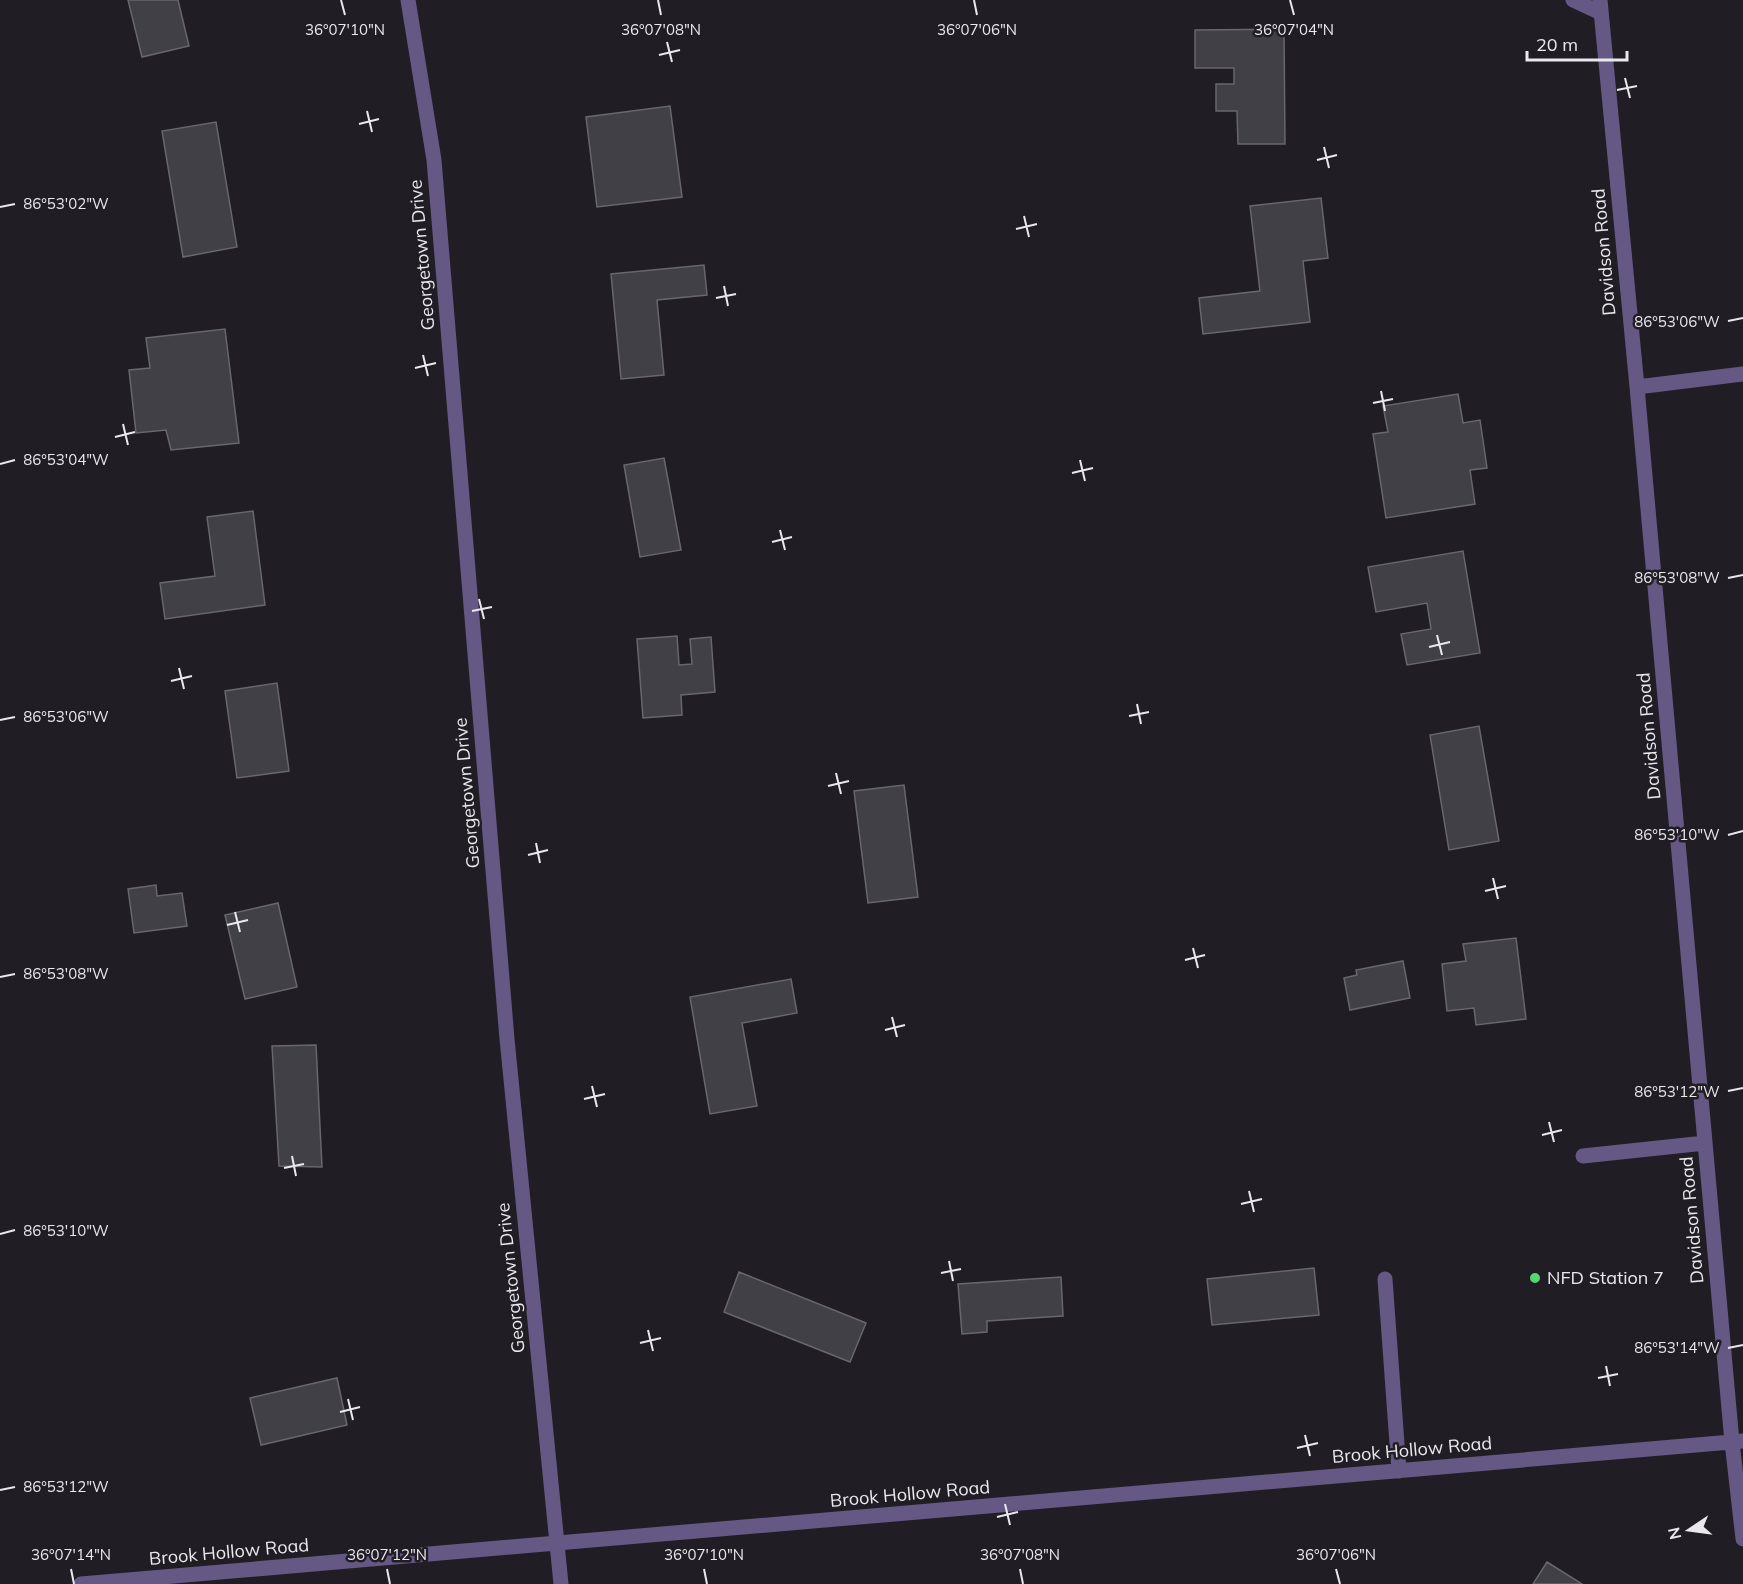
<svg xmlns="http://www.w3.org/2000/svg" width="1743" height="1584" font-family="Mulish,sans-serif">
  <style>
    .building { fill: #424047; stroke: #68666e; stroke-width: 1.5 }
    .lines { fill: none; stroke-linecap: round; stroke-linejoin: round }
    .minor { stroke: #655884; stroke-width: 15 }
    .ticks { fill: none; stroke: #e9e8ec; stroke-width: 2 }
    .poi-dot { fill: #56d671; stroke: #201e24; stroke-width: 2 }
    .labels { text-anchor: middle; stroke-width: 5; stroke-linejoin: round; paint-order: stroke }
    .street-label { font-size: 18px; fill: #e9e8ec; stroke: #201e24 }
    .poi-label { font-size: 18px; fill: #e9e8ec; stroke: #201e24; text-anchor: start }
    .ticks-label { font-size: 15px; text-anchor: middle; fill: #e9e8ec; stroke: #201e24; stroke-width: 5; stroke-linejoin: round; paint-order: stroke }
  </style>
  <rect width="100%" height="100%" fill="#201e24"/>
  <path class="building" d="M128 0H178L189 46 142 57Z
    M1284 29 1285 144H1238L1237 111H1216V84H1234V68H1195V30Z
    M670 106 682 197 597 207 586 117Z
    M216 122 237 247 183 257 162 131Z
    M1321 198 1328 258 1303 261 1310 322 1203 334 1199 298 1260 291 1250 206Z
    M704 265 707 295 657 300 664 375 621 379 611 274Z
    M225 329 239 443 171 450 166 430 136 433 129 370 150 368 146 338Z
    M1458 394 1463 423 1480 420 1487 468 1470 470 1475 504 1386 518 1373 434 1388 432 1383 406Z
    M664 458 681 550 640 557 624 465Z
    M253 511 265 605 165 619 160 583 215 576 207 517Z
    M1463 551 1480 653 1407 665 1401 634 1431 629 1427 603 1376 612 1368 567Z
    M677 636 679 665 692 664 690 639 711 637 715 692 681 695 682 715 643 718 637 639Z
    M277 683 289 771 237 778 225 691Z
    M1479 726 1499 841 1449 850 1430 735Z
    M904 785 918 897 868 903 854 791Z
    M156 885 157 896 182 893 187 926 134 933 128 889Z
    M278 903 297 987 245 999 225 915Z
    M1516 938 1526 1019 1476 1025 1474 1008 1447 1011 1442 964 1466 961 1463 944Z
    M1403 961 1410 998 1350 1010 1344 978 1357 975 1356 970Z
    M791 979 797 1013 742 1023 757 1106 710 1114 690 997Z
    M316 1045 322 1167 279 1166 272 1046Z
    M1314 1268 1319 1315 1212 1325 1207 1279Z
    M739 1272 866 1323 850 1362 724 1312Z
    M1061 1277 1063 1316 987 1321V1332L962 1334 958 1284Z
    M337 1378 347 1425 261 1445 250 1398Z
    M1547 1562 1582 1584H1533Z"/>
  <g class="lines">
    <path class="minor" d="M408 0 434 160 507 1039 561 1584
      M1573 0 1601 13
      M1600 0 1637 387 1732 1442 1743 1539
      M1637 387 1743 374
      M1583 1156 1705 1143
      M1385 1279 1399 1471
      M81 1584 1743 1441"/>
  </g>
  <path class="ticks" d="M341 0 345 15M658 0 661 15M974 0 977 15M1290 0 1294 15M667 42 672 62M659 55 680 50M1625 78 1630 98M1617 90 1637 86M367 111 372 132M359 124 379 119M1324 147 1329 168M1317 160 1337 155M0 207 15 204M1024 216 1029 237M1016 229 1037 224M724 286 728 306M716 298 736 294M1728 321 1743 318M423 355 428 376M415 368 436 363M1381 391 1385 411M1373 403 1393 399M123 424 128 445M115 437 135 432M1080 460 1085 481M0 464 15 460M1072 473 1093 468M780 530 785 550M772 542 792 537M1728 578 1743 575M479 599 484 619M472 611 492 607M1437 635 1442 655M1429 647 1450 642M179 668 184 689M171 681 192 676M1137 704 1141 724M1129 716 1149 712M0 720 15 717M836 773 841 794M828 786 849 781M1728 835 1743 831M536 843 540 863M528 855 548 850M1493 878 1498 899M1485 891 1506 886M235 912 240 932M227 925 248 920M1193 948 1198 968M1185 960 1205 955M0 977 15 974M892 1017 897 1037M885 1030 905 1025M592 1086 597 1107M1728 1091 1743 1088M584 1099 605 1094M1549 1122 1554 1142M1542 1135 1562 1130M292 1156 296 1176M284 1168 304 1164M1249 1191 1254 1212M1241 1204 1262 1199M0 1234 15 1230M949 1261 953 1281M941 1273 961 1269M648 1330 653 1351M640 1343 661 1338M1728 1348 1743 1345M1606 1366 1610 1386M1598 1378 1618 1374M348 1399 353 1420M340 1412 360 1407M1305 1435 1310 1456M1297 1448 1318 1443M0 1490 15 1487M1005 1504 1010 1525M997 1517 1018 1512M71 1569 74 1584M387 1569 390 1584M704 1569 707 1584M1020 1569 1023 1584M1336 1569 1340 1584"/>
  <circle class="poi-dot" cx="1535" cy="1278" r="6"/>
  <g class="labels">
    <g class="street-label">
      <text transform="translate(1604 252) rotate(-95)" y="6">Davidson Road</text>
      <text transform="translate(422 255) rotate(-95)" y="6">Georgetown Drive</text>
      <text transform="translate(1649 736) rotate(-95)" y="6">Davidson Road</text>
      <text transform="translate(467 793) rotate(-95)" y="6">Georgetown Drive</text>
      <text transform="translate(1692 1220) rotate(-95)" y="6">Davidson Road</text>
      <text transform="translate(511 1278) rotate(-96)" y="6">Georgetown Drive</text>
      <text transform="translate(1412 1450) rotate(-5)" y="6">Brook Hollow Road</text>
      <text transform="translate(910 1494) rotate(-5)" y="6">Brook Hollow Road</text>
      <text transform="translate(229 1552) rotate(-5)" y="6">Brook Hollow Road</text>
    </g>
    <g class="poi-label">
      <text x="1547" y="1284">NFD Station 7</text>
    </g>
  </g>
  <g class="ticks-label">
    <text x="345" y="35">36°07'10"N</text>
    <text x="661" y="35">36°07'08"N</text>
    <text x="977" y="35">36°07'06"N</text>
    <text x="1294" y="35">36°07'04"N</text>
    <text x="66" y="209">86°53'02"W</text>
    <text x="1677" y="327">86°53'06"W</text>
    <text x="66" y="465">86°53'04"W</text>
    <text x="1677" y="583">86°53'08"W</text>
    <text x="66" y="722">86°53'06"W</text>
    <text x="1677" y="840">86°53'10"W</text>
    <text x="66" y="979">86°53'08"W</text>
    <text x="1677" y="1097">86°53'12"W</text>
    <text x="66" y="1236">86°53'10"W</text>
    <text x="1677" y="1353">86°53'14"W</text>
    <text x="66" y="1492">86°53'12"W</text>
    <text x="71" y="1560">36°07'14"N</text>
    <text x="387" y="1560">36°07'12"N</text>
    <text x="704" y="1560">36°07'10"N</text>
    <text x="1020" y="1560">36°07'08"N</text>
    <text x="1336" y="1560">36°07'06"N</text>
  </g>
  <g transform="translate(1689 1530) rotate(257)" stroke="#201e24" stroke-width="4.5" paint-order="stroke">
  <path d="M0-4.5L10 22L0 15L-10 22Z" fill="#e9e8ec"/>
  <text y="-9" font-size="16" font-weight="bold" text-anchor="middle" fill="#e9e8ec">N</text>
  </g>
  <path d="M1527 51v9h100v-9" fill="none" stroke="#e9e8ec" stroke-width="3"/>
  <text x="1536" y="51" font-size="18" fill="#e9e8ec" stroke="#201e24" stroke-width="4.5" paint-order="stroke">20 m</text>
</svg>
